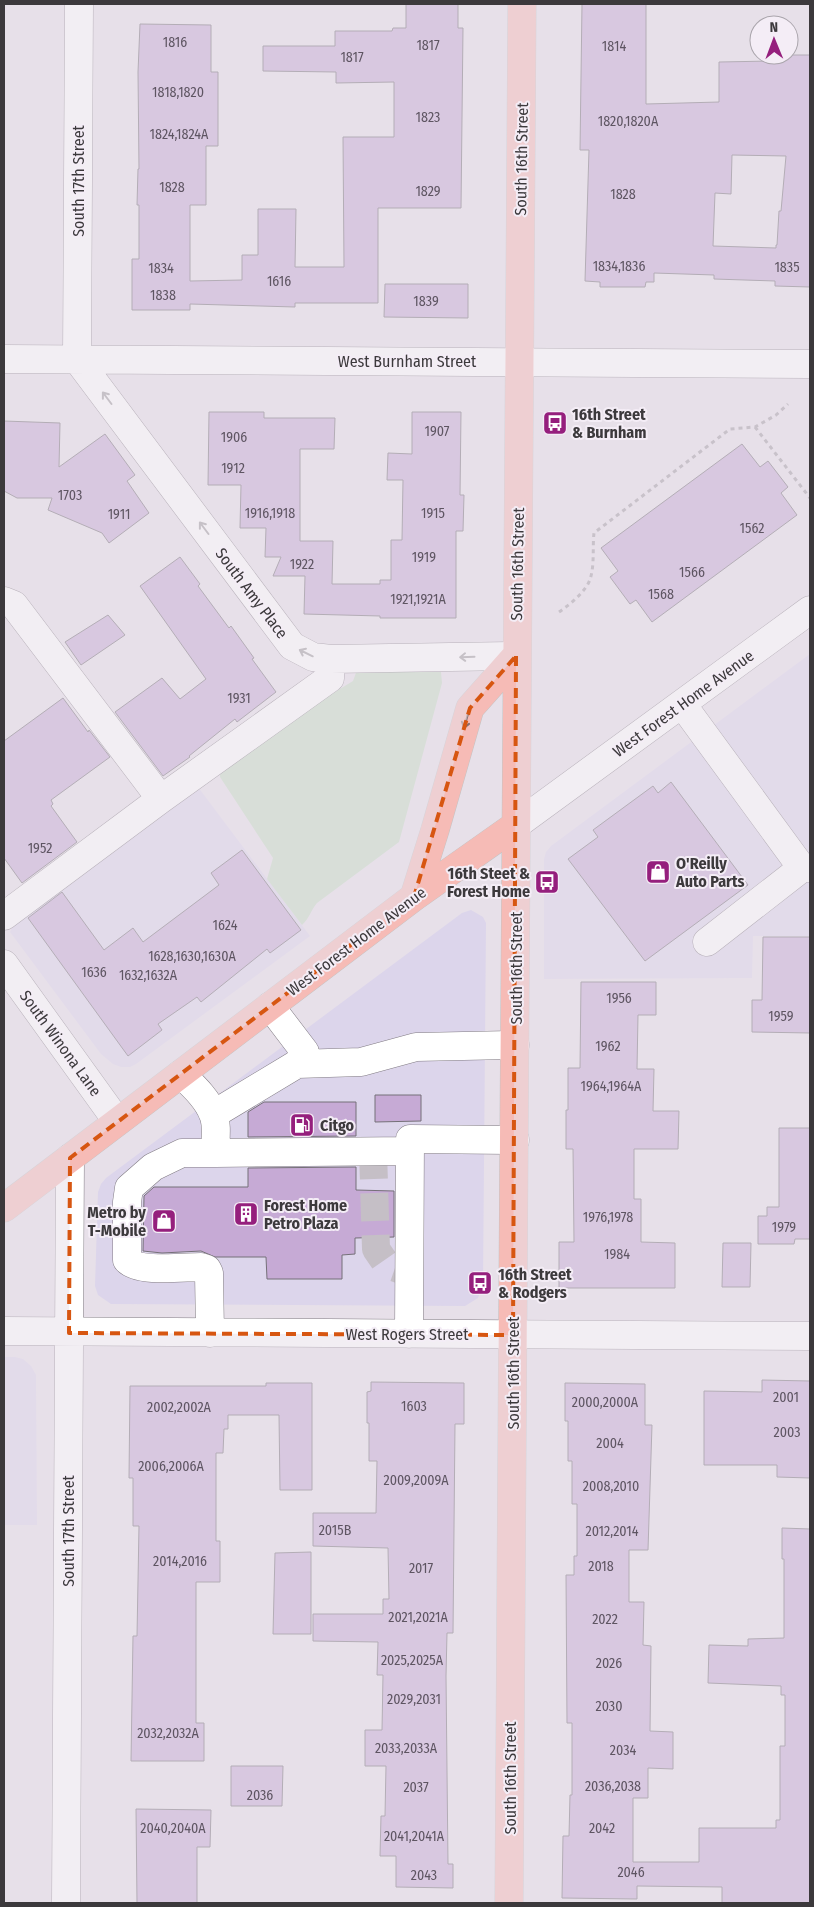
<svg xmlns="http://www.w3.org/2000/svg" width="814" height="1907" font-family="'Fira Sans Condensed',sans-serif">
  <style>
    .commercial { fill: #dcd5eb }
    .green { fill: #c5dcc4 }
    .building { fill: #c6aad5; stroke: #757078; fill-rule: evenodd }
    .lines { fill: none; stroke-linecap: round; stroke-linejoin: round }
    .minor-tunnel { stroke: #c5bfc6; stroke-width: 28; stroke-dasharray: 28 14; stroke-linecap: butt }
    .minor-casing { stroke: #817b83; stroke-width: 29 }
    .major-casing { stroke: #c4c4c4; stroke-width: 29 }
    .path { stroke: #a39da4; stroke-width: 3; stroke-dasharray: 4 4; stroke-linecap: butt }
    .minor { stroke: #fff; stroke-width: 28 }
    .major { stroke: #f6bbb6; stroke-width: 28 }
    .oneway { stroke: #9e9c9e }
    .oneway2 { stroke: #866d6d }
    .marked { fill: none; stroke: #d75611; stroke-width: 4; stroke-dasharray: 10 6; stroke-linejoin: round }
    .labels { text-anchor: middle; stroke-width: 4; stroke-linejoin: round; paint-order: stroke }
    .number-label { font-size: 14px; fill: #5e5562 }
    .street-label { font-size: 16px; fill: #3c393c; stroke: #f4edf6 }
    .poi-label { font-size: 16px; font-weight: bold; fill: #3c393c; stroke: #f4edf6; text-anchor: start }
  </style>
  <rect width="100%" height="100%" fill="#e7e0e9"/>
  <path class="commercial" d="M810 654V936H753L752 978 544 979V859L546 852 551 846Z
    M198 787 310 936 136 1064 130 1067H121L113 1064 101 1054 10 932 15 922Z
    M471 910 483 917 486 923 483 1284 478 1298 465 1306 111 1304 98 1295 95 1286 98 1192 101 1184 106 1178 462 913Z
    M4 1357H15L23 1359 31 1366 36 1375 37 1525H4Z"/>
  <path class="green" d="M357 670 441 672 442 683 399 842 317 903C311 910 309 919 302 925L267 879 273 858 220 777V769L305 710 353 681Z"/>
  <path class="building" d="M406 4H458V28H463L461 208H378V303H295V307L190 304V310H132V259H139V205H137L138 169H139L138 72 140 24 211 25V72H218V146H206V205H190V281L242 280V255H258V209H296L295 267H344L343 137H394V82L336 83V72L263 71V46H335V31H392L393 28H406Z
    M582 4H646V104L719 102V62L772 61V55H810V287L775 286V281L714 279V275L654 273V282H646L645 287H600V282L585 281 589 150H580ZM732 155 786 156 781 211H779L777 245H776V248L713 246 715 193 731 194Z
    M385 284H468V318L384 317Z
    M209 412H264V418H335L334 449H300V541H333L332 584H380V580H391V540H402L403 480H387L388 453 412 454V412H461L460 495H464L463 531H456V618H380V616L304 614 305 576H273L281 557H265L266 528H240L241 485H208Z
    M4 421 60 423 59 467 105 434 135 475 127 481 149 513 109 543 102 533 48 510 52 498H17L4 491Z
    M742 444 760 467 768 461 788 487 781 493 797 515 652 622 636 600 630 604 610 577 618 571 601 548Z
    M180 557 200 584 198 586 229 628 231 626 254 658 252 659 276 692 237 722 235 719 189 756 190 757 163 776 115 712 162 678 180 699 206 679 140 586Z
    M108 615 125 635 81 665 65 642Z
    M63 698 88 732 89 730 110 757 51 800 53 804 51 806 77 842 22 883 4 858V741Z
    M671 782 748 885 645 961 568 859 598 837 593 830 653 786 658 793Z
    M242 850 301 930 270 953 267 949 201 1002 197 997 158 1024 162 1030 128 1056 28 918 62 892 104 950 133 928 143 942 219 885 211 873Z
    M763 937H810V1033L752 1032V1000H762Z
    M581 982H656V1015H638L637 1069H654L653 1111H679L678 1149H634V1199H641V1242L675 1243V1288H559V1242H574L573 1149H566V1110H568V1068H580Z
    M375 1095H421V1121L375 1122Z
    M264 1102H356V1136L248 1137V1112Z
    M779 1128H810V1239H795L794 1244H758V1216H767V1207H779Z
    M356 1167V1190L394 1191V1237L355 1238V1254L342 1255V1279H267L266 1257H215L201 1251 162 1253 143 1251 144 1196 154 1187H248V1168Z
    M723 1243H751L750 1287H722Z
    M762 1380 810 1381V1478L777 1477V1465H704V1391L762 1392Z
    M371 1382 464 1383V1424H455L453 1633H447L446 1676 448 1864H453V1888L396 1887V1856H380L381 1816H385L386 1766H365V1730H382L383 1675H377L378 1642 313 1641V1614H383V1599H389L388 1548 313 1546V1513H376L377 1461H369V1423H367V1392L371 1391Z
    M266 1383H312V1490H280L279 1415H228V1429H224L223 1453H216V1541H220V1582H196V1723H204V1761H131L133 1636H137L139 1526H133V1478H129L130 1386H266Z
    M565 1383 645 1384V1425H652L648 1550H629V1602H644L643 1645 651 1646 650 1731 673 1732V1769L648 1768V1798H633V1862H699V1828H776V1820H780V1746H785V1695H781V1686L708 1683 709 1645 748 1646V1639L784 1638V1559H782V1528L810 1529V1903H722V1887L637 1886V1899L562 1898 563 1836H569L570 1795H572V1723H567L566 1575H574V1556H577V1504H572V1461H568V1421H565Z
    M311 1552V1634H273L275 1553Z
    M231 1766H283L282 1806H231Z
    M136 1809 211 1810 210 1847H197V1903H137Z"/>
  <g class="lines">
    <path class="minor-tunnel" d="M373 1151 376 1249 387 1265 410 1273"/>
    <defs>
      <path id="minor" d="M79 4 77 359 292 646 313 657 331 659 516 656
        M4 359 810 364
        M4 601 14 605 161 799
        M682 704 802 868H810
        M516 825 810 610
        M4 916 161 799 330 678 331 659
        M707 942 802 868
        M4 964 117 1121
        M297 1064 361 1062 416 1047 515 1045
        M181 1074C192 1085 207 1098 213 1114 218 1125 215 1141 215 1153L410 1151
        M214 1114 297 1064 305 1052 270 1006
        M4 1331 810 1336
        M210 1333 209 1273 207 1269 201 1267C183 1267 139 1273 127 1260V1202L129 1188 153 1167 182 1153H215
        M409 1334 410 1139 515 1140
        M66 1903 70 1158"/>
      <path id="major" d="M414 897 435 830 470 708 516 656
        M4 1208 414 897 516 825
        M509 1903C514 1270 516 637 522 4"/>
    </defs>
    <use href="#minor" class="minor-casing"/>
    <use href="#major" class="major-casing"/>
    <path class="path" d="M755 427 810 498
      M559 612C569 605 579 597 586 587 596 574 592 549 594 533L730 429 755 427 776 415 788 404"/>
    <use href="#minor" class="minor"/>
    <use href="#major" class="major"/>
  </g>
  <defs><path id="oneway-shaft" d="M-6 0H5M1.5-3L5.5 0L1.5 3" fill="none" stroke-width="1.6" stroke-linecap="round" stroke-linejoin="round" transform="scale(1.25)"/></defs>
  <g class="oneway">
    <use href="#oneway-shaft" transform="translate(107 398) rotate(-127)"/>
    <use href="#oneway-shaft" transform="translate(204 528) rotate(-127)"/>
    <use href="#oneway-shaft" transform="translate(306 653) rotate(-154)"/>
    <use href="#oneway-shaft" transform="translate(467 657) rotate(178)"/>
  </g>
  <use class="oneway2" href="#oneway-shaft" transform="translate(466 721) rotate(106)"/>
  <path d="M0 0H814V1907H0ZM516 656 513 1335 69 1333 70 1158 414 897 470 708Z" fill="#e7e0e9" fill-opacity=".55" fill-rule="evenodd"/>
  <path class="marked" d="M516 656 513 1335 69 1333 70 1158 414 897 470 708Z"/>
  <defs>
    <symbol id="bus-square" viewBox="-11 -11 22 22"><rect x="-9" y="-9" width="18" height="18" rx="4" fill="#951f7d" stroke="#f4edf6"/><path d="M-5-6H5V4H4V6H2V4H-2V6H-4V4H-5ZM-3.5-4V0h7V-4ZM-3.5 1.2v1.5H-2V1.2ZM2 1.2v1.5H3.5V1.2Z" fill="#fff"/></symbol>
    <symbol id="shop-square" viewBox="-11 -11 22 22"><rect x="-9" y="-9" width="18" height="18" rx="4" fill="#951f7d" stroke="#f4edf6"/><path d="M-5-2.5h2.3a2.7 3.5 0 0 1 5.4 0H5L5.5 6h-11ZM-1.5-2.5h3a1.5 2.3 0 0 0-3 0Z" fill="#fff"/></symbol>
    <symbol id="fuel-square" viewBox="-11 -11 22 22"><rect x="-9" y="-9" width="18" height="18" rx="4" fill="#951f7d" stroke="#f4edf6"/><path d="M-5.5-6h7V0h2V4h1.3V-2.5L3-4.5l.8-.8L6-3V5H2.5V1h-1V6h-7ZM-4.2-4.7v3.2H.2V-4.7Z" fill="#fff"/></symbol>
    <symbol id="building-square" viewBox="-11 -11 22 22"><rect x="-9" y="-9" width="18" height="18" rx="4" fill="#951f7d" stroke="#f4edf6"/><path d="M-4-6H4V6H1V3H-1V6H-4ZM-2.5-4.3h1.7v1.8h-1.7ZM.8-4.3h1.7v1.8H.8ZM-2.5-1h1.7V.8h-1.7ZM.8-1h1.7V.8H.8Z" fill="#fff"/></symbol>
  </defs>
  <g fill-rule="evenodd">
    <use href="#bus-square" x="541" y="409" width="28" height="28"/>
    <use href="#shop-square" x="644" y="858" width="28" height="28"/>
    <use href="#bus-square" x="533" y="868" width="28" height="28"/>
    <use href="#fuel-square" x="288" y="1111" width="28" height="28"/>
    <use href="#building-square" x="232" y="1200" width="28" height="28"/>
    <use href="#shop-square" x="150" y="1207" width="28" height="28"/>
    <use href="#bus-square" x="466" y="1269" width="28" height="28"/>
  </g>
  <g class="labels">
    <g class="number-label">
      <text x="175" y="47">1816</text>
      <text x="428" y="50">1817</text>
      <text x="614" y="51">1814</text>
      <text x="352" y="62">1817</text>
      <text x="178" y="97">1818,1820</text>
      <text x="428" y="122">1823</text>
      <text x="628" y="126">1820,1820A</text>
      <text x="179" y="139">1824,1824A</text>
      <text x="172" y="192">1828</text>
      <text x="428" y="196">1829</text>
      <text x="623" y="199">1828</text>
      <text x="619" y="271">1834,1836</text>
      <text x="787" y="272">1835</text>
      <text x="161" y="273">1834</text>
      <text x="279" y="286">1616</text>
      <text x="163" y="300">1838</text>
      <text x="426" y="306">1839</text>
      <text x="437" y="436">1907</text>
      <text x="234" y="442">1906</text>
      <text x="233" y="473">1912</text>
      <text x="70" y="500">1703</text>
      <text x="270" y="518">1916,1918</text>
      <text x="433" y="518">1915</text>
      <text x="119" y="519">1911</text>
      <text x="752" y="533">1562</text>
      <text x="424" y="562">1919</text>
      <text x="302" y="569">1922</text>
      <text x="692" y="577">1566</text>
      <text x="661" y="599">1568</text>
      <text x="418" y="604">1921,1921A</text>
      <text x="239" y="703">1931</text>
      <text x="40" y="853">1952</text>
      <text x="225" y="930">1624</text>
      <text x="192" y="961">1628,1630,1630A</text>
      <text x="94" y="977">1636</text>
      <text x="148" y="980">1632,1632A</text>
      <text x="619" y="1003">1956</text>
      <text x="781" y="1021">1959</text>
      <text x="608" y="1051">1962</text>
      <text x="611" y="1091">1964,1964A</text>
      <text x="608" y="1222">1976,1978</text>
      <text x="784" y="1232">1979</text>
      <text x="617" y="1259">1984</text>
      <text x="786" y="1402">2001</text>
      <text x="605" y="1407">2000,2000A</text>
      <text x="414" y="1411">1603</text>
      <text x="179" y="1412">2002,2002A</text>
      <text x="787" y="1437">2003</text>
      <text x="610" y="1448">2004</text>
      <text x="171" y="1471">2006,2006A</text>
      <text x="416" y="1485">2009,2009A</text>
      <text x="611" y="1491">2008,2010</text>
      <text x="335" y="1535">2015B</text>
      <text x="612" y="1536">2012,2014</text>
      <text x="180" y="1566">2014,2016</text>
      <text x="601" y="1571">2018</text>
      <text x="421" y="1573">2017</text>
      <text x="418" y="1622">2021,2021A</text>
      <text x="605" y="1624">2022</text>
      <text x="412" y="1665">2025,2025A</text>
      <text x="609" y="1668">2026</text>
      <text x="414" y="1704">2029,2031</text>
      <text x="609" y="1711">2030</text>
      <text x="168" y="1738">2032,2032A</text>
      <text x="406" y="1753">2033,2033A</text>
      <text x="623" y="1755">2034</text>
      <text x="613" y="1791">2036,2038</text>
      <text x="416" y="1792">2037</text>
      <text x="260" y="1800">2036</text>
      <text x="173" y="1833">2040,2040A</text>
      <text x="602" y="1833">2042</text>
      <text x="414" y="1841">2041,2041A</text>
      <text x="631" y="1877">2046</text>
      <text x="424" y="1880">2043</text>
    </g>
    <g class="street-label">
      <text transform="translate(521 159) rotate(-89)" y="6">South 16th Street</text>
      <text transform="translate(78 181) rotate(-90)" y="6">South 17th Street</text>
      <text x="407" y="367">West Burnham Street</text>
      <text transform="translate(517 564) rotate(-89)" y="6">South 16th Street</text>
      <text transform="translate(252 593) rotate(53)" y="6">South Amy Place</text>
      <text transform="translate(683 703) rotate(-36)" y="6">West Forest Home Avenue</text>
      <text transform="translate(356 941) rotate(-37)" y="6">West Forest Home Avenue</text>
      <text transform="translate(516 968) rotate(-90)" y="6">South 16th Street</text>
      <text transform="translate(61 1043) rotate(54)" y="6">South Winona Lane</text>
      <text x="407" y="1340">West Rogers Street</text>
      <text transform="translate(513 1373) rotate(-90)" y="6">South 16th Street</text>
      <text transform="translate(68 1531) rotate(-90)" y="6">South 17th Street</text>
      <text transform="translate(510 1778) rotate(-90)" y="6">South 16th Street</text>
    </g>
    <g class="poi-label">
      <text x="572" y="420">16th Street<tspan x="572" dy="18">&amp; Burnham</tspan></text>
      <text x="676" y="869">O'Reilly<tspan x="676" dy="18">Auto Parts</tspan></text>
      <text x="530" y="879" text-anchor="end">16th Steet &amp;<tspan x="530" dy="18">Forest Home</tspan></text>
      <text x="320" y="1131">Citgo</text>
      <text x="264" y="1211">Forest Home<tspan x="264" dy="18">Petro Plaza</tspan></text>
      <text x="146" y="1218" text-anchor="end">Metro by<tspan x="146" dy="18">T-Mobile</tspan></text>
      <text x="498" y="1280">16th Street<tspan x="498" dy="18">&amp; Rodgers</tspan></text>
    </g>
  </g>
  <rect width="814" height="1907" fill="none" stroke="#3c393c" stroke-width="10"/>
  <g transform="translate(774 40) rotate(359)"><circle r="24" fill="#f4edf6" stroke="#aaa5ac"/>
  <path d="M0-4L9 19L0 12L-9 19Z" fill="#951f7d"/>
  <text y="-8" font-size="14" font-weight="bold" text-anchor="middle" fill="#3c393c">N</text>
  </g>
</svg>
